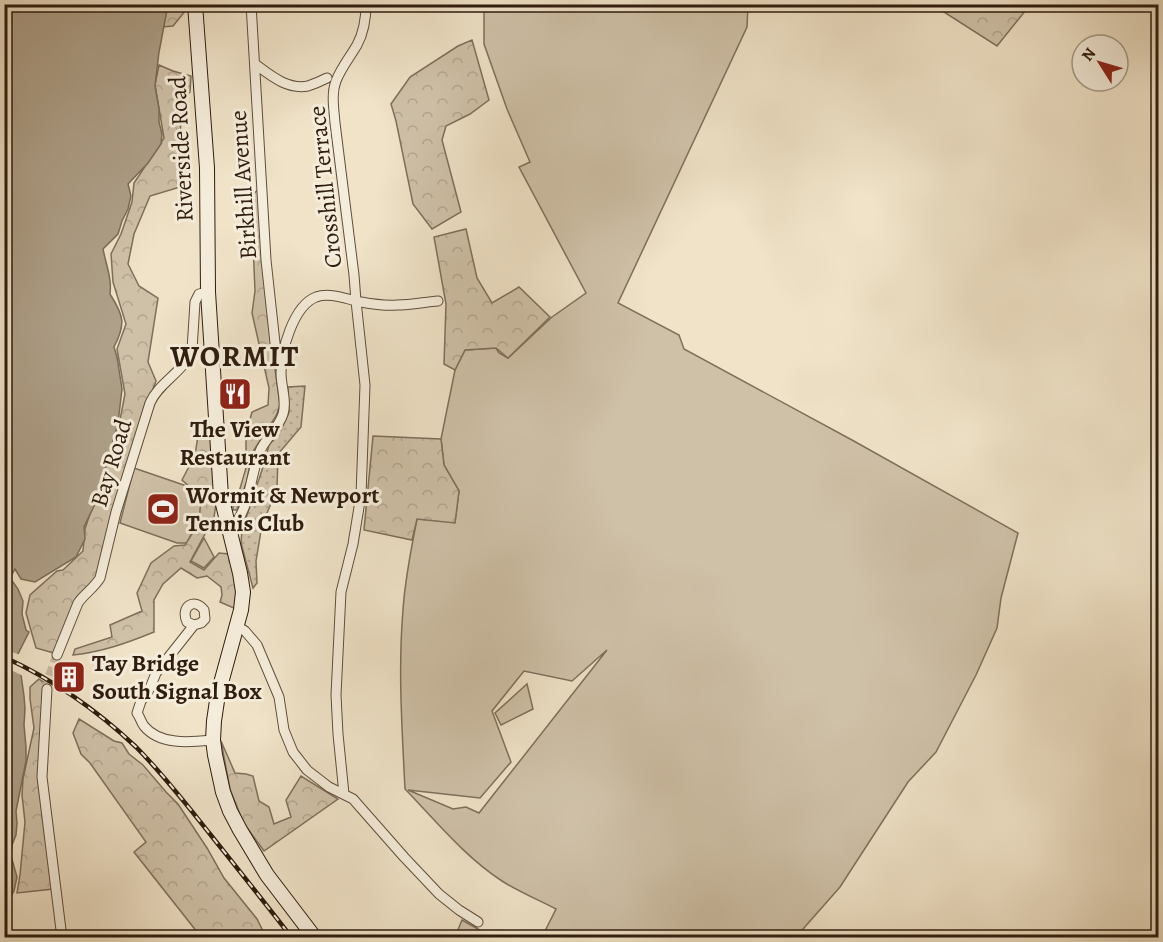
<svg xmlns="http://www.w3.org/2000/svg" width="1163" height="942" font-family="Alegreya,serif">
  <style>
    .green { fill: #cfc1a8; stroke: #7f6f5b; stroke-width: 1.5; fill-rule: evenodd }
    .forest { fill: url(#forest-crowns); stroke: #7f6f5b; stroke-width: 1.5 }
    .garden { fill: url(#garden-dots); stroke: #7f6f5b; stroke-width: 1.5 }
    .water { fill: #aea089; stroke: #7b6c58; stroke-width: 1.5 }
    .pier { fill: #f0e3c8 }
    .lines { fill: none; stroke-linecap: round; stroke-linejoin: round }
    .minor-tunnel { stroke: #c9bba3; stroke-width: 9; stroke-dasharray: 9 4.5; stroke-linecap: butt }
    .minor-casing { stroke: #5f4e3c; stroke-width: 11 }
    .secondary-casing { stroke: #2f1d0e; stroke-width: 16 }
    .minor { stroke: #f5eddb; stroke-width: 9 }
    .secondary { stroke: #f5eddb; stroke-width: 14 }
    .rail-casing { stroke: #2f1d0e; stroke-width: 4.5 }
    .rail { stroke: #f5eddb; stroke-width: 2; stroke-dasharray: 7; stroke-linecap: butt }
    .labels { text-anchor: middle; stroke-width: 6; stroke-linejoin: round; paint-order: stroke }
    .street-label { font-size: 24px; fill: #2f1d0e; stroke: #f5eddb }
    .poi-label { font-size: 24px; font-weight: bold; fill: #2f1d0e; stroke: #f5eddb; text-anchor: start }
    .district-label { font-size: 30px; font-weight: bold; letter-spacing: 1.5px; fill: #2f1d0e; stroke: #f5eddb }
  </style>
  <defs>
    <pattern id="forest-crowns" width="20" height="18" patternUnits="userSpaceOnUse" patternTransform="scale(1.5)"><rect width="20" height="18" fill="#cfc1a8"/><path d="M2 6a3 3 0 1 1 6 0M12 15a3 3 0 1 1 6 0" fill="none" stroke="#b2a58f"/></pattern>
    <pattern id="garden-dots" width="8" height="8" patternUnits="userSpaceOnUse" patternTransform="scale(1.5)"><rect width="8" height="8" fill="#cfc1a8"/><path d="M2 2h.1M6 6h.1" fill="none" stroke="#b2a58f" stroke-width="1.8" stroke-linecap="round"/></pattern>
  </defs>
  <rect width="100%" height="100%" fill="#f0e3c8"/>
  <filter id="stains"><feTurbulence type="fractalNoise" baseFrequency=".00333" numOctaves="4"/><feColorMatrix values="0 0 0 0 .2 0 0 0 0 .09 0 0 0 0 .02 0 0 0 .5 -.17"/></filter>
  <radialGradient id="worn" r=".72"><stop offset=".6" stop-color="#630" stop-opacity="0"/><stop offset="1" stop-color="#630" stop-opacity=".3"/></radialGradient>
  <path class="green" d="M484 5H748L747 27 618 303 679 335 684 349 852 440 1018 533 1001 598 997 628 976 675 936 752 908 782 840 887 796 937H542L556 909C539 900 519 892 502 881 465 857 436 821 405 789 402 729 398 669 403 610 405 579 411 549 417 519L455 522 459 491 444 465 441 439 455 370 465 350 496 348 499 353 508 358 552 317 586 293 519 167 530 162 507 109 484 44ZM607 650 479 813 466 807 453 809 408 790 480 798 511 762 492 711 524 671 572 681Z
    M134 468 210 494 187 543H177L120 523Z
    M204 538 214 557 204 568 191 561Z
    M527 684 533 709 501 725 495 713Z
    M462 920 492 937H455Z"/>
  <path class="forest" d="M158 5 190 4V5L173 26 162 27Z
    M933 5H1030L997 46Z
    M472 40 489 100 470 114 446 126 442 140 461 212 432 229 413 204 396 121 391 104 410 77 458 46Z
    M159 65 173 71 191 76 190 92 181 101 180 162 193 183 150 196 134 234 128 264 139 286 158 298 148 362 156 381 135 438 98 573 54 653 36 648 26 613 30 595 57 571 63 570 83 551 85 529 119 425 125 394 117 349 126 324 113 282 111 254 121 234 132 202 134 183 164 138 155 85Z
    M260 188 268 318 280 405 276 416 252 453 247 480 237 510H233V504L239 492 246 468V433L252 412 268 405 269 388 252 313 255 291 251 196Z
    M466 229 477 278 492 303 519 287 550 317 508 358 496 348 465 350 455 370 444 364 446 304 434 237Z
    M199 429 210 432 216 504 214 517 190 562 204 570 219 553 229 554 238 589 236 609 220 602 222 595 221 587 207 576 197 578 181 568 163 584 154 600V632C127 643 102 652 73 655L75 649 112 637 110 625 142 611 137 593 151 563 174 546 185 545 199 523 201 497 182 480 195 455Z
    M373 436 441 439 444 465 459 491 455 523 417 519 412 540 364 530Z
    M39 679 45 683 40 775 53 889 17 893 20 875 25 822 22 795 23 779 34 728 30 699V687Z
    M79 719 114 741 122 743 129 754 143 765 166 792 178 804 207 848 224 878 257 919 266 937H201L134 852 146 842 90 763 81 754 73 733Z
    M221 741 235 773 246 774 253 776 259 801 269 807 274 824 291 817 286 800 301 776 338 799 264 851 243 822 230 789Z"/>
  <path class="garden" d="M305 386 301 427 278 454 277 489 262 525 256 561 257 583 253 588 241 543 242 530 264 464 269 445 281 430 289 412 288 387Z"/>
  <path class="water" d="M5 5H168L159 52 155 86 159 109V122L162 134 161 144 148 163 128 184 131 196 128 209 122 221 118 234 103 249C106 265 112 278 110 294 124 316 126 324 114 347L117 357 122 389 118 423 96 502 84 527 85 539 76 557 35 582 21 579 15 569 10 578 18 589 23 601 22 614 26 630 29 632 18 654 24 696 25 709 24 725 26 747V761L16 811 17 823 16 835 12 845 11 856 17 877 14 891 5 907Z"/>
  <path class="pier" d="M5 650 21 655 25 677 5 667Z"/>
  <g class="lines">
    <path class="minor-tunnel" d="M47 689 49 678 57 655"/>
    <defs>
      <path id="minor" d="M251 4 266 260 276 352 278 357 282 360
        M255 64C270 75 287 90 308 86 314 84 321 81 327 78
        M230 529C251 511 250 472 261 449 267 437 279 427 283 414 287 401 281 386 281 373 281 351 293 306 316 297 330 292 346 299 361 302 372 304 386 306 397 305 411 305 425 302 438 301
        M194 625 187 622C180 607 194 597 204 610L205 619 201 623 194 625 156 673 150 688 141 701 137 713C140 717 141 722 144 726 160 746 192 742 213 740
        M237 626 245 631 257 645 279 697 284 730 293 752 307 770 329 787 353 799 404 857 439 894 459 910 478 922
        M57 655 78 603C84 594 94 588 100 578L116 512 150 403C159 382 184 372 192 350L195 302 199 294 208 292
        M47 689 42 777 62 938
        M344 794 338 734 336 695 341 592 353 544 361 495 365 385 356 301 354 275 335 123C334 109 331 94 336 81 341 68 350 57 357 45 364 32 366 19 366 4"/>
      <path id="secondary" d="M195 4 207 168 208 292 221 496 240 573 243 592 241 610 218 694 214 721 213 740 215 755 223 792 230 811 240 830 267 875 315 938"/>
    </defs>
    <use href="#minor" class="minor-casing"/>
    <use href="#secondary" class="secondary-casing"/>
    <use href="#minor" class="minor"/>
    <use href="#secondary" class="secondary"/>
    <defs>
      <path id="rail" d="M4 657C52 679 98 711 136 747 163 774 186 804 210 834 237 868 265 903 292 938"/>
    </defs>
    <use href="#rail" class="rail-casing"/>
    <use href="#rail" class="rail"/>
  </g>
  <defs>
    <symbol id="restaurant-square" viewBox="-11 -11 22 22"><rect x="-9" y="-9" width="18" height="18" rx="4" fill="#8f2418" stroke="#f5eddb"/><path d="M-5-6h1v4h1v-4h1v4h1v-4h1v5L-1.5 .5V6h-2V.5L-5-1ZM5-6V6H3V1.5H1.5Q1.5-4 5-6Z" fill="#fff"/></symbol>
    <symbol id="stadium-square" viewBox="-11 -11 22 22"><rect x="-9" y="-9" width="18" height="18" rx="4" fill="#8f2418" stroke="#f5eddb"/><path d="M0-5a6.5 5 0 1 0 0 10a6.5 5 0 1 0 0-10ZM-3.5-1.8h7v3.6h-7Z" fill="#fff"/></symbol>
    <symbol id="building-square" viewBox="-11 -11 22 22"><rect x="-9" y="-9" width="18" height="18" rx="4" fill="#8f2418" stroke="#f5eddb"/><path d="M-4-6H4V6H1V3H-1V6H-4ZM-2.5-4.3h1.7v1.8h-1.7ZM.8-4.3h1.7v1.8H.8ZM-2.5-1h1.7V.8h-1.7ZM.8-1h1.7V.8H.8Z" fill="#fff"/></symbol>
  </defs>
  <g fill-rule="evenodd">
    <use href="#restaurant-square" x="216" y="375" width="38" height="38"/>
    <use href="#stadium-square" x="144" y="490" width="38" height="38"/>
    <use href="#building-square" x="50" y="658" width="38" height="38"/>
  </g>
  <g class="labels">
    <g class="street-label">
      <text transform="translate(181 149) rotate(-93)" y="8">Riverside Road</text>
      <text transform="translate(243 185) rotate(-94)" y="8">Birkhill Avenue</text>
      <text transform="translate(325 187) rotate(-96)" y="8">Crosshill Terrace</text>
      <text transform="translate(111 463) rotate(-73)" y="8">Bay Road</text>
    </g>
    <g class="poi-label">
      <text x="235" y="437" text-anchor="middle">The View<tspan x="235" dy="28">Restaurant</tspan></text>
      <text x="186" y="503">Wormit &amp; Newport<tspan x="186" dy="28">Tennis Club</tspan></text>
      <text x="92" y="671">Tay Bridge<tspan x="92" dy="28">South Signal Box</tspan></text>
    </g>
    <g class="district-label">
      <text x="235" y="366">WORMIT</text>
    </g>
  </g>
  <rect width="1163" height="942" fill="none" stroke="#f0e3c8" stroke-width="24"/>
  <rect x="6" y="6" width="1151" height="930" fill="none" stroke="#2f1d0e" stroke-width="3"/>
  <rect x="12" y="12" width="1139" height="918" fill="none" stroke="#2f1d0e" stroke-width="1.5"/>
  <g transform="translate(1100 63) rotate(307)"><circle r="28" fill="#f5eddb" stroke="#a69a89" stroke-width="1.5"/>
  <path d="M0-4.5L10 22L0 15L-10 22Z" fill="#8f2418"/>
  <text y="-9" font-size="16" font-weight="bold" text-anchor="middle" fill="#2f1d0e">N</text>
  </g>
  <rect width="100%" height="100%" filter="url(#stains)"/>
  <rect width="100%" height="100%" fill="url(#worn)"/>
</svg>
